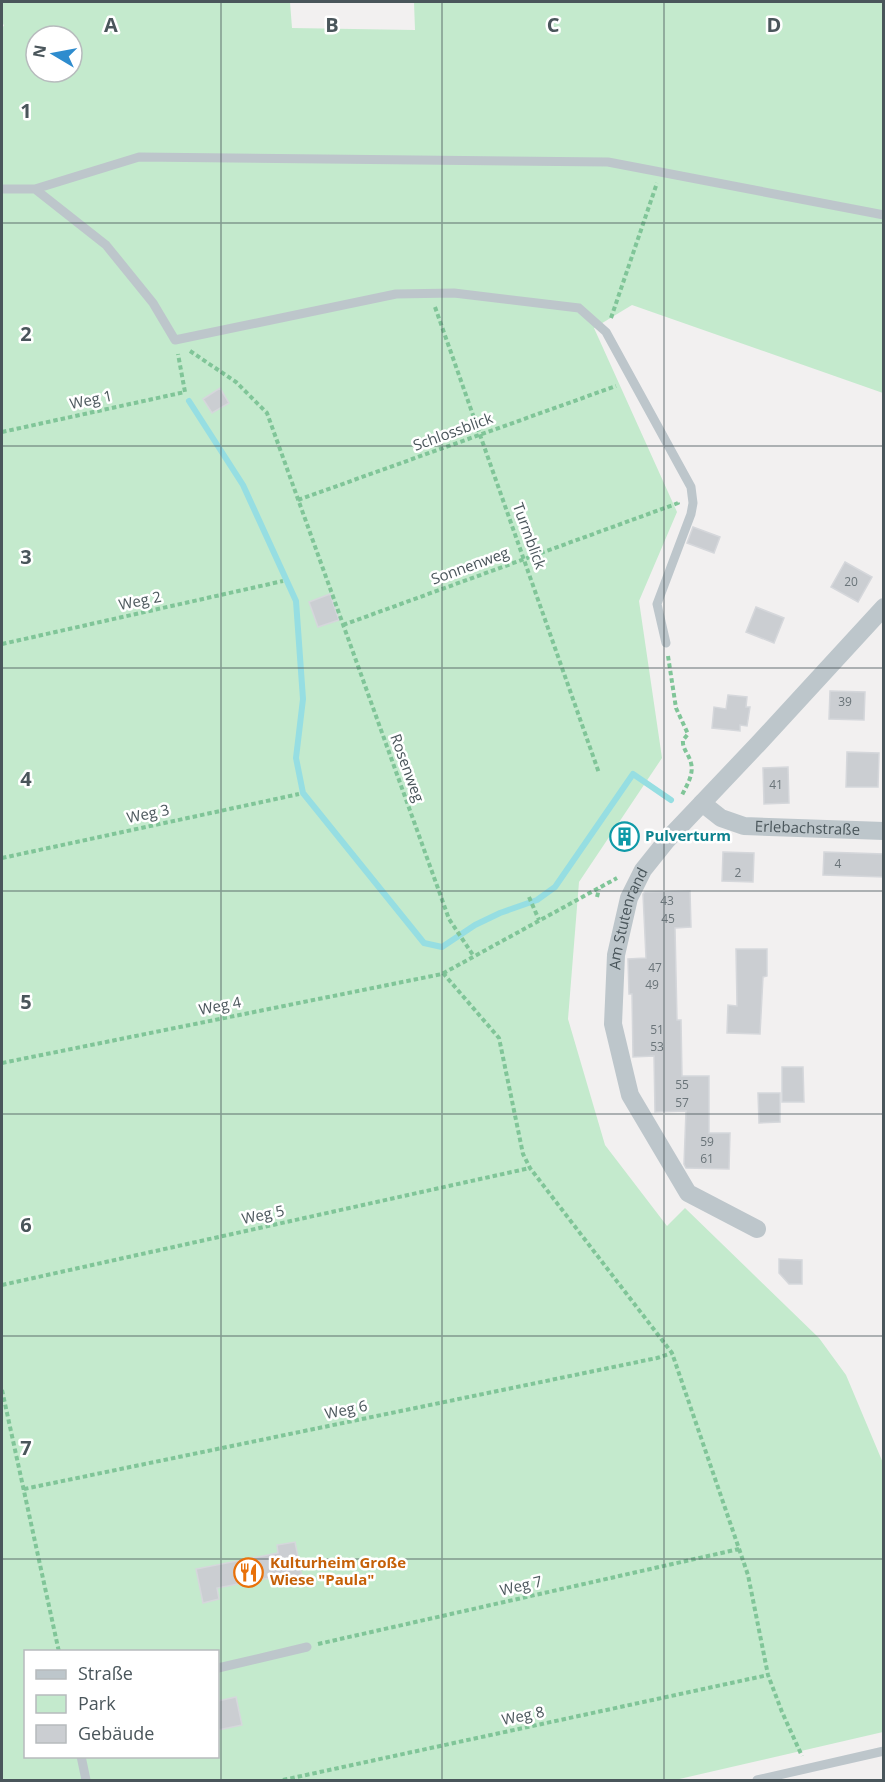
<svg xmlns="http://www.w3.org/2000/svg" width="885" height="1782" font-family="'Open Sans',sans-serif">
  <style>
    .green { fill: #c4eacd; fill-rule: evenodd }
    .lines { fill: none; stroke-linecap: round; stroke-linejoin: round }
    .stream { stroke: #96dee2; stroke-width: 6 }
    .building { fill: #cbced2; stroke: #d5d7db; stroke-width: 1.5 }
    .path { stroke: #80c598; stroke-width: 4; stroke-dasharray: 4.5 3; stroke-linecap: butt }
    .service { stroke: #bdc6cb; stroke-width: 9 }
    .minor { stroke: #bdc6cb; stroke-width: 18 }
    .grid { fill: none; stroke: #4a565b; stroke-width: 1.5; stroke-opacity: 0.55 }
    .labels { text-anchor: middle; stroke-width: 5; stroke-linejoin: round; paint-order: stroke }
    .number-label { font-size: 12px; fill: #6a7479 }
    .street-label { font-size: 15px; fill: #4a565b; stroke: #fff }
    .culture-label { font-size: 15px; font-weight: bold; fill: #0d838f; stroke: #fff; text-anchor: start }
    .food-label { font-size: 15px; font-weight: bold; fill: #c56008; stroke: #fff; text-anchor: start }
    .grid-label { font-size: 20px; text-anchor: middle; font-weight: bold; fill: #4a565b; stroke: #fff; stroke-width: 5; stroke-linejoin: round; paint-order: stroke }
  </style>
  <rect width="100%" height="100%" fill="#f2f0f0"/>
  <path class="green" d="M2 2H290L292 28 415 30 414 2H883V393L632 305 594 328 677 512 639 601 662 758 579 882 568 1019 605 1145 667 1226 685 1208 819 1338 846 1375 883 1463V1732L675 1780H2V27L4 26 2 21ZM36 36H72V72H36ZM26 1652H218V1756H26Z"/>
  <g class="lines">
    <path class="stream" d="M189 401 243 485 296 601 303 699 296 758 303 793 424 943 442 947 475 925 500 913 537 900 555 887 633 774 671 800"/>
  </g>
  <path class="building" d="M220 388 229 403 212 413 203 399Z
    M693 527 720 537 714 553 687 543Z
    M845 562 872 577 858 602 831 587Z
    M330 594 339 620 318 627 309 602Z
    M756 607 784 618 774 643 746 632Z
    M830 691 865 692 864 720 829 719Z
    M728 695 747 697 746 707H750L747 726 740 725V731L712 728 714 707 726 709Z
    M847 752 879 753 878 787H846Z
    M788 767 789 803 764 804 763 768Z
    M620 824 636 833 627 848 612 839Z
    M723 852 754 853 753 882 722 881Z
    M824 852 884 854V877L823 875Z
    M690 891 691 927 675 928 677 1020H681L682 1076H709V1133H730L729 1169 686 1168 684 1164 686 1111 655 1112 654 1056 633 1057 632 994H629L628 959 646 958 643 894 645 892Z
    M736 949H767V976L763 977 760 1034 727 1033 728 1005 737 1006Z
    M782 1067H803L804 1102H782Z
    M758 1093H780V1122L759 1123Z
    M779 1259 802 1260V1284H789L779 1273Z
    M295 1542 302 1577 286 1581 285 1575 217 1588 219 1599 203 1603 196 1569 278 1553 277 1545Z
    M236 1697 242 1725 218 1730V1701Z"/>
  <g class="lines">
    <path class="path" d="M435 307 599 773
      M611 318 657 183
      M190 351 236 382 267 413 449 919 473 955
      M2 432 185 392 178 354
      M298 500 616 386
      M343 625 673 505 678 503V500
      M2 644 283 581
      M668 656 676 708 688 734 683 740C682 749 689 754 691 763 694 774 687 785 682 795
      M2 858 299 794
      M529 897 539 920
      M597 897 599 889
      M443 973 499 1038 523 1154 530 1168 672 1353 748 1575 768 1675 782 1712 802 1756
      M2 1063 442 974 617 878
      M2 1285 530 1168
      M2 1390 59 1652
      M24 1489 657 1358 672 1353
      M318 1644 739 1549
      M283 1780 768 1675"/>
    <path class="service" d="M2 189H35L139 157 608 162 884 215
      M35 189 106 245 153 303 175 340 396 294 454 293 579 308 606 332 691 487 693 503 691 514 657 604 666 643
      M218 1668 307 1647
      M81 1756 86 1780
      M757 1780 884 1751"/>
    <g class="minor">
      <path id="s1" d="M702 803 721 818 744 826 884 831"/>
      <path id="s2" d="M757 1229 688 1193 630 1095 613 1024 616 955 629 898 643 870 667 840 759 743 884 607"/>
    </g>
  </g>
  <path class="grid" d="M221 2V1780M442 2V1780M664 2V1780M2 223H884M2 446H884M2 668H884M2 891H884M2 1114H884M2 1336H884M2 1559H884"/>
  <defs>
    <symbol id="building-ring" viewBox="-11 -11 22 22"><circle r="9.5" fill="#fff" stroke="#0f9aa8" stroke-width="1.5"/><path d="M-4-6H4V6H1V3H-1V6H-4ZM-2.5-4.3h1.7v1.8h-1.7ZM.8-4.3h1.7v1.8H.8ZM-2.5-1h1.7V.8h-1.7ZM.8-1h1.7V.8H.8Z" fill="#0f9aa8"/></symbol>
    <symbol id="restaurant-ring" viewBox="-11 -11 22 22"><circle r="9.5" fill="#fff" stroke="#e8710a" stroke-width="1.5"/><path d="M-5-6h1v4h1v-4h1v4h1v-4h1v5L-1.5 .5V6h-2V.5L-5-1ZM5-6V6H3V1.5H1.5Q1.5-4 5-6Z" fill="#e8710a"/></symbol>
  </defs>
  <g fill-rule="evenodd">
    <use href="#building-ring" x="608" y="820" width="33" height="33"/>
    <use href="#restaurant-ring" x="232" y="1556" width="33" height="33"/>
  </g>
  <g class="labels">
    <g class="number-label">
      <text x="851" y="586">20</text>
      <text x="845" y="706">39</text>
      <text x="776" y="789">41</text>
      <text x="838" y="868">4</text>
      <text x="738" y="877">2</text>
      <text x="667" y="905">43</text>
      <text x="668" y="923">45</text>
      <text x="655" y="972">47</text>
      <text x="652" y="989">49</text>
      <text x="657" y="1034">51</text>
      <text x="657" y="1051">53</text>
      <text x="682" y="1089">55</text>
      <text x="682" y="1107">57</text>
      <text x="707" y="1146">59</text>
      <text x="707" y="1163">61</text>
    </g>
    <g class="street-label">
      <text transform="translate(91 400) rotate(-12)" y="5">Weg 1</text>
      <text transform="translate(453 432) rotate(-20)" y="5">Schlossblick</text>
      <text transform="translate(529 536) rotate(70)" y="5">Turmblick</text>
      <text transform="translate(470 566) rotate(-20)" y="5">Sonnenweg</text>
      <text transform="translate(140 601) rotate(-12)" y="5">Weg 2</text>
      <text transform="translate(407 768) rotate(70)" y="5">Rosenweg</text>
      <text transform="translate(148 814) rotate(-12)" y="5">Weg 3</text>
      <text dy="5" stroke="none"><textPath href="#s1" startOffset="112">Erlebachstraße</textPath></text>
      <text dy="5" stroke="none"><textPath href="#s2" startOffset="372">Am Stutenrand</textPath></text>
      <text transform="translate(220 1006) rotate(-11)" y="5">Weg 4</text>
      <text transform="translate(263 1215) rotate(-12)" y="5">Weg 5</text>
      <text transform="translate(346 1410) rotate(-12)" y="5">Weg 6</text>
      <text transform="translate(521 1586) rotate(-13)" y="5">Weg 7</text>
      <text transform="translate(523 1716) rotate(-12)" y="5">Weg 8</text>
    </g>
    <g class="culture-label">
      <text x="645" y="841">Pulverturm</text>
    </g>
    <g class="food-label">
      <text x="270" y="1568">Kulturheim Große<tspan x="270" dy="17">Wiese "Paula"</tspan></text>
    </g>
  </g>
  <g class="grid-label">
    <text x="111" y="32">A</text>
    <text x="332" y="32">B</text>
    <text x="553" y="32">C</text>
    <text x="774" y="32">D</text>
    <text x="26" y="118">1</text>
    <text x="26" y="341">2</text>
    <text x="26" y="564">3</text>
    <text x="26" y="786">4</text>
    <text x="26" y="1009">5</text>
    <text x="26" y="1232">6</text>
    <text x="26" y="1455">7</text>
  </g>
  <rect width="885" height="1782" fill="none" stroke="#4a565b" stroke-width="6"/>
  <rect x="24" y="1650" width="195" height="108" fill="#ffffff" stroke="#b7bbbd" stroke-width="1.5"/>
  <rect x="36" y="1670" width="30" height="9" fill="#bdc6cb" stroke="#b7bbbd" stroke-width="1.5"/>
  <text x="78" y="1680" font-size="18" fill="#4a565b">Straße</text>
  <rect x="36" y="1695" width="30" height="18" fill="#c4eacd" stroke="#b7bbbd" stroke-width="1.5"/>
  <text x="78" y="1710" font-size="18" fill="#4a565b">Park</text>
  <rect x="36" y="1725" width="30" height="18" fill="#cbced2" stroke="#b7bbbd" stroke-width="1.5"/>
  <text x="78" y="1740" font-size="18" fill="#4a565b">Gebäude</text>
  <g transform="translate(54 54) rotate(280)"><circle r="28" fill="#ffffff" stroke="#b7bbbd" stroke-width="1.5"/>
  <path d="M0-4.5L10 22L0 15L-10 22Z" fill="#2e8cce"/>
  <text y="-9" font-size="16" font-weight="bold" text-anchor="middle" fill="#4a565b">N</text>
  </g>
</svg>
